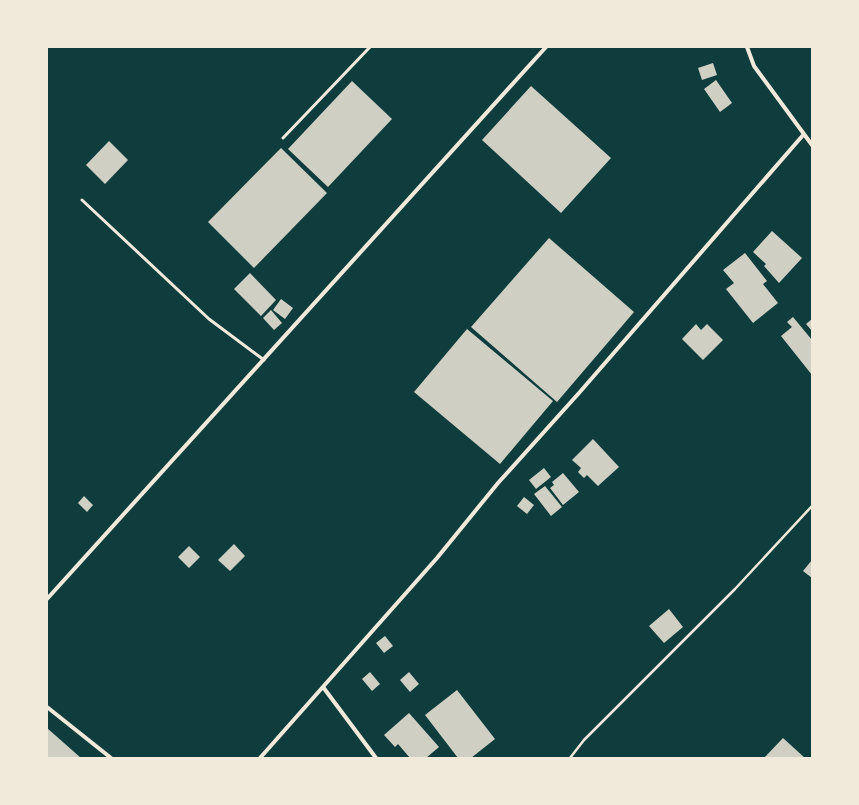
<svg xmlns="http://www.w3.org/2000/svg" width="859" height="805" font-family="Inter,sans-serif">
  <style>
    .building { fill: #cfcfc3 }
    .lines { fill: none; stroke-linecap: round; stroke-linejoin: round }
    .path { stroke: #f1e9da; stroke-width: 2.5 }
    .service { stroke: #f1e9da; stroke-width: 3 }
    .minor { stroke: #f1e9da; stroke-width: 4 }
  </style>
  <rect width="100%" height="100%" fill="#0f3d3e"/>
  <path class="building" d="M713 63 717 75 702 80 698 68Z
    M716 80 732 103 720 112 704 89Z
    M352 81 392 119 328 187 288 149Z
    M531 86 611 158 561 213 482 140Z
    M109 141 128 160 105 184 86 165Z
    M281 148 327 193 254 268 208 222Z
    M772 231 802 258 779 283 764 266 766 264 753 252Z
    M549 238 634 312 557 402 471 327Z
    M745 253 767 281 763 284 778 303 753 323 726 289 734 283 723 270Z
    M250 273 276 300 261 316 234 289Z
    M281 299 293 308 285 319 273 310Z
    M271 310 282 323 274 330 263 318Z
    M793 317 812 340V375L781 336 792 327 787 322Z
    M812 319V331L806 324Z
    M696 324 701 330 707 324 723 340 703 360 682 339Z
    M467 329 553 401 500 464 414 392Z
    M593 439 619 467 598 486 587 475 584 478 578 472 581 468 572 460Z
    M544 468 551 477 536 489 529 480Z
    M563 473 579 492 563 505 550 488 554 485 552 482Z
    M545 486 562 507 551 516 534 494Z
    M84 496 93 505 87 512 78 503Z
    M524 497 534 505 527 514 517 506Z
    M234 544 245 556 230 571 218 560Z
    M189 546 200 557 189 568 178 557Z
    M812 560V578L803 571Z
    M669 609 683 627 664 643 649 626Z
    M385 636 393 646 384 653 376 643Z
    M370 672 380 684 372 691 362 679Z
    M409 672 419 684 410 692 400 680Z
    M457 690 495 739 471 758H458L425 715Z
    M409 713 439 747 426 758H410L398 744 395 747 384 735Z
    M47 728 81 758H47Z
    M783 738 805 758H764Z"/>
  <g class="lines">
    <path class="path" d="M570 758 584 740 735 589 812 506"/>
    <path class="service" d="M283 138 370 47
      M82 200 209 319 264 360"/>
    <path class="minor" d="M747 47 754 66 812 145
      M47 599 546 47
      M323 687 376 758
      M47 707 111 758
      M260 758 437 558 498 483 579 393 804 134"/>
  </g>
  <rect width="859" height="805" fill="none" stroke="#f1e9da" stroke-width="96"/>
</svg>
